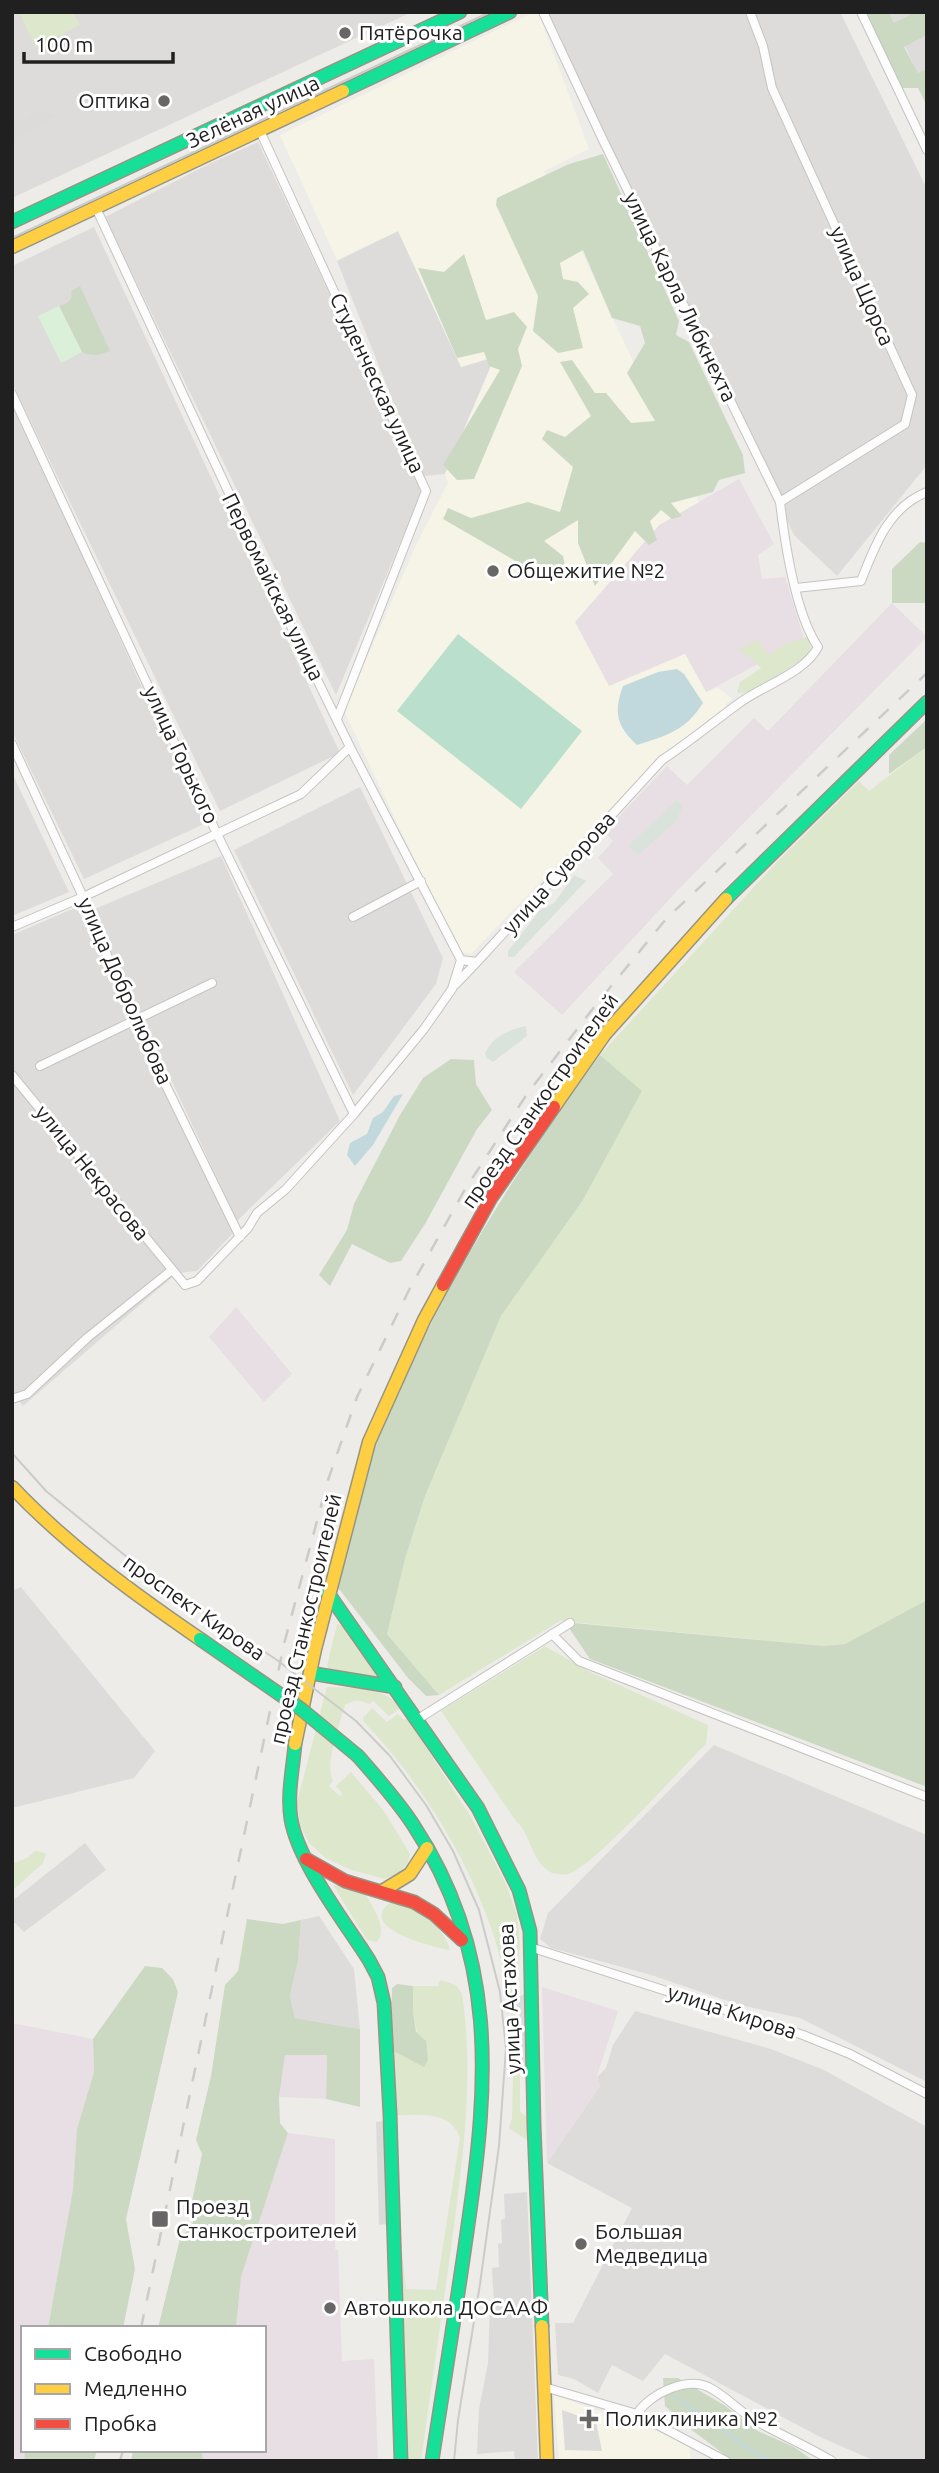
<svg xmlns="http://www.w3.org/2000/svg" width="939" height="2473" font-family="Ubuntu,sans-serif">
  <style>
    .residential { fill: #dddcda }
    .industrial { fill: #e7dfe3 }
    .education { fill: #f5f4e7 }
    .grass { fill: #dce7cc }
    .forest { fill: #ccd9c2 }
    .wetland { fill: #d9e3db }
    .park { fill: #dbf0d8 }
    .pitch { fill: #badfcc }
    .parking { fill: #dcdbda }
    .water { fill: #c1d9dc }
    .lines { fill: none; stroke-linecap: round; stroke-linejoin: round }
    .stream { stroke: #c1d9dc; stroke-width: 2.5 }
    .street-casing { stroke: #c4c3c1; stroke-width: 10 }
    .fast-casing { stroke: #959583; stroke-width: 15 }
    .slow-casing { stroke: #959583; stroke-width: 15 }
    .jam-casing { stroke: #959583; stroke-width: 15 }
    .street { stroke: #fcfcfc; stroke-width: 8 }
    .fast { stroke: #16e098; stroke-width: 12 }
    .slow { stroke: #ffcf43; stroke-width: 12 }
    .jam { stroke: #f24e42; stroke-width: 12 }
    .tram { stroke: #cbcbca; stroke-width: 2 }
    .rail { stroke: #cbcbca; stroke-width: 2.5; stroke-dasharray: 14 14; stroke-linecap: butt }
    .fast-bridge-casing { stroke: #959583; stroke-width: 15; stroke-linecap: butt }
    .fast-bridge { stroke: #16e098; stroke-width: 12 }
    .poi-dot { fill: #686766; stroke: #fff; stroke-width: 2.5 }
    .labels { text-anchor: middle; stroke-width: 6; stroke-linejoin: round; paint-order: stroke }
    .poi-label { font-size: 21px; fill: #202020; stroke: #fff; text-anchor: start }
    .street-label { font-size: 21px; fill: #202020; stroke: #fff }
  </style>
  <rect width="100%" height="100%" fill="#eeece9"/>
  <path class="residential" d="M12 12H412L12 198Z
    M548 12H840L927 189V465L837 576 794 535 604 136Z
    M889 12H927V86L924 87Z
    M258 142 422 491 336 695 105 217 211 163Z
    M94 227 340 753 220 811 12 383V266Z
    M398 231 461 366 495 356 445 474 423 476 337 261Z
    M12 401 204 824 84 879 12 731Z
    M12 773 69 892 12 916Z
    M360 787 443 958 436 984 353 1095 234 850Z
    M221 856 340 1121 237 1221 92 910Z
    M77 907 233 1233 197 1271 177 1273 23 1406 12 1393V935Z
    M21 1587 155 1751 134 1778 12 1808V1591Z
    M714 1745 927 1835V2082L800 2018 740 2005 648 1974 551 1948 540 1939 548 1913Z
    M319 1916 354 1969 360 2029 295 2018 290 1996 298 1961 301 1920Z
    M635 2011 771 2049 824 2070 927 2127V2461H875L820 2437 665 2354 643 2381 612 2365 598 2393 574 2379 558 2375 555 2323H573L632 2208 547 2163 600 2086 597 2077 606 2068 613 2045Z"/>
  <path class="industrial" d="M739 479 774 544 758 555 762 579 785 577 804 639 706 692 685 654 609 687 575 622 659 525Z
    M892 603 927 637 677 891 562 1015 514 972 613 874 598 858 613 841 604 832 667 766 687 785 754 718 768 731Z
    M236 1307 292 1374 264 1402 209 1337Z
    M542 1987 618 2011 597 2076 600 2086 547 2163Z
    M12 2023 93 2039 94 2072 77 2129 73 2189 48 2328H23V2450H25L24 2461H12Z
    M285 2055H327L326 2099 279 2097Z
    M288 2133 335 2139V2249L338 2250 342 2361 374 2359 378 2461H203L202 2450H264V2328H236L241 2277Z"/>
  <path class="education" d="M534 12H538L589 149 544 171 699 502 659 525 575 622 609 686 685 654 706 692 718 688 733 699 726 704V710L659 758 471 954 461 952 448 930 344 711 417 543 448 483 445 474 495 357 461 367 398 231 337 260 280 135Z
    M554 2395 689 2443 691 2461H559Z"/>
  <path class="grass" d="M19 12H73L80 25 36 48Z
    M806 637 810 641 811 654C785 666 767 694 737 693L740 682 761 668 750 657 738 650 757 640 769 655 788 643Z
    M927 747V1600L845 1644 824 1646 560 1621 439 1695 387 1634 405 1559 425 1496 501 1316 583 1200 641 1092 600 1055 775 864 859 781 869 791Z
    M337 1624 347 1627 375 1669 378 1680 331 1673 327 1666Z
    M545 1646 590 1672 708 1725 706 1744C683 1766 592 1869 568 1874 565 1875 555 1874 552 1873 532 1864 531 1834 516 1821L441 1711Z
    M327 1687C352 1688 384 1686 401 1708L389 1716 373 1701 369 1704C359 1700 355 1699 345 1705 340 1723 324 1765 333 1781L329 1786 340 1796 342 1793 336 1786 351 1772 384 1811 410 1854 408 1863 401 1871 385 1879 352 1870 327 1859 309 1843 300 1825 297 1802Z
    M372 1708 387 1722 398 1714 404 1720 407 1718 471 1817 506 1884 517 1915 520 1943 516 1999 520 2066 513 2068C512 2047 513 2024 510 2003 495 1902 434 1795 363 1721V1718Z
    M35 1851 46 1853 43 1863 12 1891V1864L27 1858Z
    M333 1885 366 1895C374 1909 388 1929 377 1942L367 1940Z
    M398 1900C417 1905 446 1930 450 1950 436 1948 376 1933 382 1913 384 1905 391 1902 398 1900Z
    M440 1980 456 1985 462 1994C475 2081 462 2162 451 2249 441 2319 431 2390 421 2461H407L399 2226 406 2289 436 2290 460 2138C450 2110 422 2116 397 2115L393 2105 391 2050 423 2066 413 2011V1986H438Z
    M520 2073V2112L530 2119V2142L509 2128 512 2118 513 2074Z"/>
  <path class="forest" d="M863 12H889L894 23 910 15 909 12H927V38L925 36 904 47 918 73 927 69V106L918 88H900Z
    M603 154 679 321 676 335 689 342 743 455 745 473 719 480 713 492 671 503 682 516 672 519 661 510 650 521 657 540 649 545 635 531 595 586 578 543V520L544 541 563 556 566 570 538 574 443 519 448 508 471 518 528 502 560 512 573 467 542 439 547 430 565 437 591 416 560 362 572 360 595 393H606L631 423 655 421 627 373 645 343 640 326 612 318 583 250 560 263 563 279 578 282 589 294 573 308 583 348 558 353 533 331 538 296 496 205 497 198 569 164Z
    M464 254 486 320 514 312 527 327 518 349 522 366 474 479 457 480 443 465 500 370 489 366 484 352 457 358 418 268 444 272Z
    M80 286 110 351C101 355 91 357 82 352L59 306C68 303 73 301 71 291Z
    M920 542 927 543V603H892V569Z
    M927 719V747L889 774V755Z
    M600 1055 642 1091 583 1200 501 1316 425 1496 405 1559 387 1634 439 1695 426 1696 408 1678 333 1581C349 1527 364 1472 386 1420 442 1288 515 1171 600 1055Z
    M451 1059 474 1060 476 1084 492 1110 477 1129 425 1224 401 1261 390 1263 352 1244 330 1286 319 1275 347 1230 354 1204 400 1115 423 1078Z
    M927 1600V1787L590 1659 569 1628 574 1623 824 1646 845 1644Z
    M247 1919 283 1924 301 1920 298 1961 290 1996 295 2018 360 2029V2107L326 2099 327 2055H285L279 2097 280 2123 288 2133 241 2277 236 2328H158L181 2235 189 2230 196 2216 192 2201 202 2154 196 2140 211 2076 225 1985 238 1971Z
    M145 1966 162 1968 173 1979 178 1992 126 2219 135 2269 123 2328H48L73 2189 77 2129 94 2072 93 2039Z
    M397 1984 413 1986V2011L416 2032 426 2041 428 2060 424 2067 391 2050 392 1988Z
    M663 2378H678L724 2405 758 2431 794 2447 814 2461H733L693 2431 665 2406Z
    M25 2450H97L94 2461H24Z
    M133 2450H202L203 2461H131Z"/>
  <path class="wetland" d="M677 800 683 806 675 822 638 855 628 846Z
    M574 875 586 881 514 957H508V951L540 910 554 903Z
    M526 1026 527 1036 493 1062 487 1058 485 1053C492 1037 510 1029 526 1026Z"/>
  <path class="park" d="M59 306 82 352 61 363 38 316Z"/>
  <path class="pitch" d="M458 634 582 731 521 809 397 711Z"/>
  <path class="parking" d="M43 110 58 116 12 141V126Z
    M85 1843 106 1870 24 1932 15 1923 12 1924V1901Z
    M526 1993 529 2066H520L516 1999Z
    M384 2121 388 2224 379 2225 376 2122Z
    M527 2192 534 2360 538 2461H515L514 2451 477 2454 479 2409 488 2363 490 2305 494 2304 492 2268 499 2267 498 2244 502 2243 501 2220 505 2219 504 2194Z
    M562 2410 596 2422 602 2451 565 2450Z"/>
  <path class="water" d="M677 669 684 674 703 703C685 731 668 735 637 745 617 726 613 713 623 686L658 672Z
    M403 1094 373 1145 355 1166 347 1155 350 1143 367 1134 373 1118 383 1112 394 1096Z"/>
  <g class="lines">
    <path class="stream" d="M674 2396 753 2451 771 2461"/>
    <defs>
      <path id="street" d="M750 12 763 46 772 88 912 395 905 424 780 502
        M861 12 927 150
        M260 131 426 491 337 719
        M96 208 290 624 350 747 461 960
        M12 394 217 834 354 1114
        M796 588 861 581C875 545 889 507 927 492
        M12 744 83 897 134 1020 240 1237
        M353 917 421 881
        M12 927 83 897 301 794 350 747
        M461 960 477 962 662 760C688 743 712 723 738 704 760 687 805 673 818 647 795 613 785 544 780 502L602 138 543 12
        M455 985 477 962
        M40 1066 212 983
        M12 1075 185 1285 197 1281 248 1228 257 1213 286 1189 354 1114 424 1029 452 989 461 960
        M12 1399 27 1394 87 1338 172 1270
        M552 1634 579 1661 927 1797
        M418 1719 570 1623
        M530 1947 803 2035 850 2054 927 2094
        M544 2387 637 2414 726 2461
        M637 2414C650 2393 689 2375 712 2389 728 2398 740 2412 756 2421 781 2435 807 2446 832 2461"/>
      <path id="fast" d="M343 91 510 12
        M12 222 460 12
        M726 899 927 702
        M328 1593 478 1808 519 1890 530 1931 534 2126 542 2326
        M310 1673 395 1687
        M295 1744C293 1768 287 1795 291 1819 298 1862 345 1922 369 1960L378 1977 384 2003 390 2114 401 2461
        M358 1756C378 1779 398 1801 414 1826 498 1954 489 2082 468 2225 457 2304 444 2382 432 2461"/>
      <path id="slow" d="M12 247 343 91
        M554 1107 605 1034 726 899
        M12 1487C68 1546 133 1593 200 1639
        M295 1744 315 1649 369 1442 424 1320 443 1285
        M384 1890 410 1874 427 1848
        M542 2326 547 2461"/>
      <path id="jam" d="M443 1285 491 1198 554 1107
        M306 1859 345 1881 414 1902 434 1914 462 1940"/>
    </defs>
    <use href="#street" class="street-casing"/>
    <use href="#fast" class="fast-casing"/>
    <use href="#slow" class="slow-casing"/>
    <use href="#jam" class="jam-casing"/>
    <use href="#street" class="street"/>
    <use href="#fast" class="fast"/>
    <use href="#slow" class="slow"/>
    <use href="#jam" class="jam"/>
    <path class="tram" d="M12 238 490 12
      M12 1453 46 1491 154 1579 277 1660 356 1721 390 1756 426 1805 453 1851 479 1910 500 1992 506 2048 499 2146 480 2284 458 2420 454 2461"/>
    <path class="rail" d="M141 2328 284 1644 328 1480 357 1397 409 1290 464 1191 527 1094 595 1006 666 919 927 673
      M120 2461 123 2450"/>
    <defs>
      <path id="fast-bridge" d="M200 1639 301 1709 358 1756"/>
    </defs>
    <use href="#fast-bridge" class="fast-bridge-casing"/>
    <use href="#fast-bridge" class="fast-bridge"/>
  </g>
  <g class="poi-dot">
    <circle cx="345" cy="33" r="7"/>
    <circle cx="164" cy="101" r="7"/>
    <circle cx="493" cy="571" r="7"/>
    <rect x="151" y="2210" width="18" height="18" rx="3.5"/>
    <circle cx="581" cy="2244" r="7"/>
    <circle cx="330" cy="2308" r="7"/>
    <path d="M585.5 2408.5h7v7h7v7h-7v7h-7v-7h-7v-7h7z"/>
  </g>
  <g class="labels">
    <g class="poi-label">
      <text x="359" y="40">Пятёрочка</text>
      <text x="150" y="108" text-anchor="end">Оптика</text>
      <text x="507" y="578">Общежитие №2</text>
      <text x="176" y="2214">Проезд<tspan x="176" dy="24">Станкостроителей</tspan></text>
      <text x="595" y="2239">Большая<tspan x="595" dy="24">Медведица</tspan></text>
      <text x="344" y="2315">Автошкола ДОСААФ</text>
      <text x="605" y="2426">Поликлиника №2</text>
    </g>
    <g class="street-label">
      <text transform="translate(253 112) rotate(-25)" y="7">Зелёная улица</text>
      <text transform="translate(862 286) rotate(66)" y="7">улица Щорса</text>
      <text transform="translate(680 297) rotate(64)" y="7">улица Карла Либкнехта</text>
      <text transform="translate(377 383) rotate(65)" y="7">Студенческая улица</text>
      <text transform="translate(273 587) rotate(64)" y="7">Первомайская улица</text>
      <text transform="translate(181 755) rotate(65)" y="7">улица Горького</text>
      <text transform="translate(559 873) rotate(-48)" y="7">улица Суворова</text>
      <text transform="translate(125 991) rotate(66)" y="7">улица Добролюбова</text>
      <text transform="translate(540 1101) rotate(-55)" y="7">проезд Станкостроителей</text>
      <text transform="translate(92 1173) rotate(51)" y="7">улица Некрасова</text>
      <text transform="translate(194 1608) rotate(35)" y="7">проспект Кирова</text>
      <text transform="translate(306 1619) rotate(-77)" y="7">проезд Станкостроителей</text>
      <text transform="translate(510 1999) rotate(-93)" y="7">улица Астахова</text>
      <text transform="translate(732 2012) rotate(18)" y="7">улица Кирова</text>
    </g>
  </g>
  <rect width="939" height="2473" fill="none" stroke="#202020" stroke-width="28"/>
  <rect x="21" y="2326" width="245" height="126" fill="#ffffff" stroke="#a6a6a6" stroke-width="2"/>
  <rect x="35" y="2349" width="35" height="10" fill="#16e098" stroke="#a6a6a6" stroke-width="2"/>
  <text x="84" y="2361" font-size="21" fill="#202020">Свободно</text>
  <rect x="35" y="2384" width="35" height="10" fill="#ffcf43" stroke="#a6a6a6" stroke-width="2"/>
  <text x="84" y="2396" font-size="21" fill="#202020">Медленно</text>
  <rect x="35" y="2419" width="35" height="10" fill="#f24e42" stroke="#a6a6a6" stroke-width="2"/>
  <text x="84" y="2431" font-size="21" fill="#202020">Пробка</text>
  <path d="M24 52v10h149v-10" fill="none" stroke="#202020" stroke-width="3.5"/>
  <text x="35" y="52" font-size="21" fill="#202020" stroke="#ffffff" stroke-width="5" paint-order="stroke">100 m</text>
</svg>
